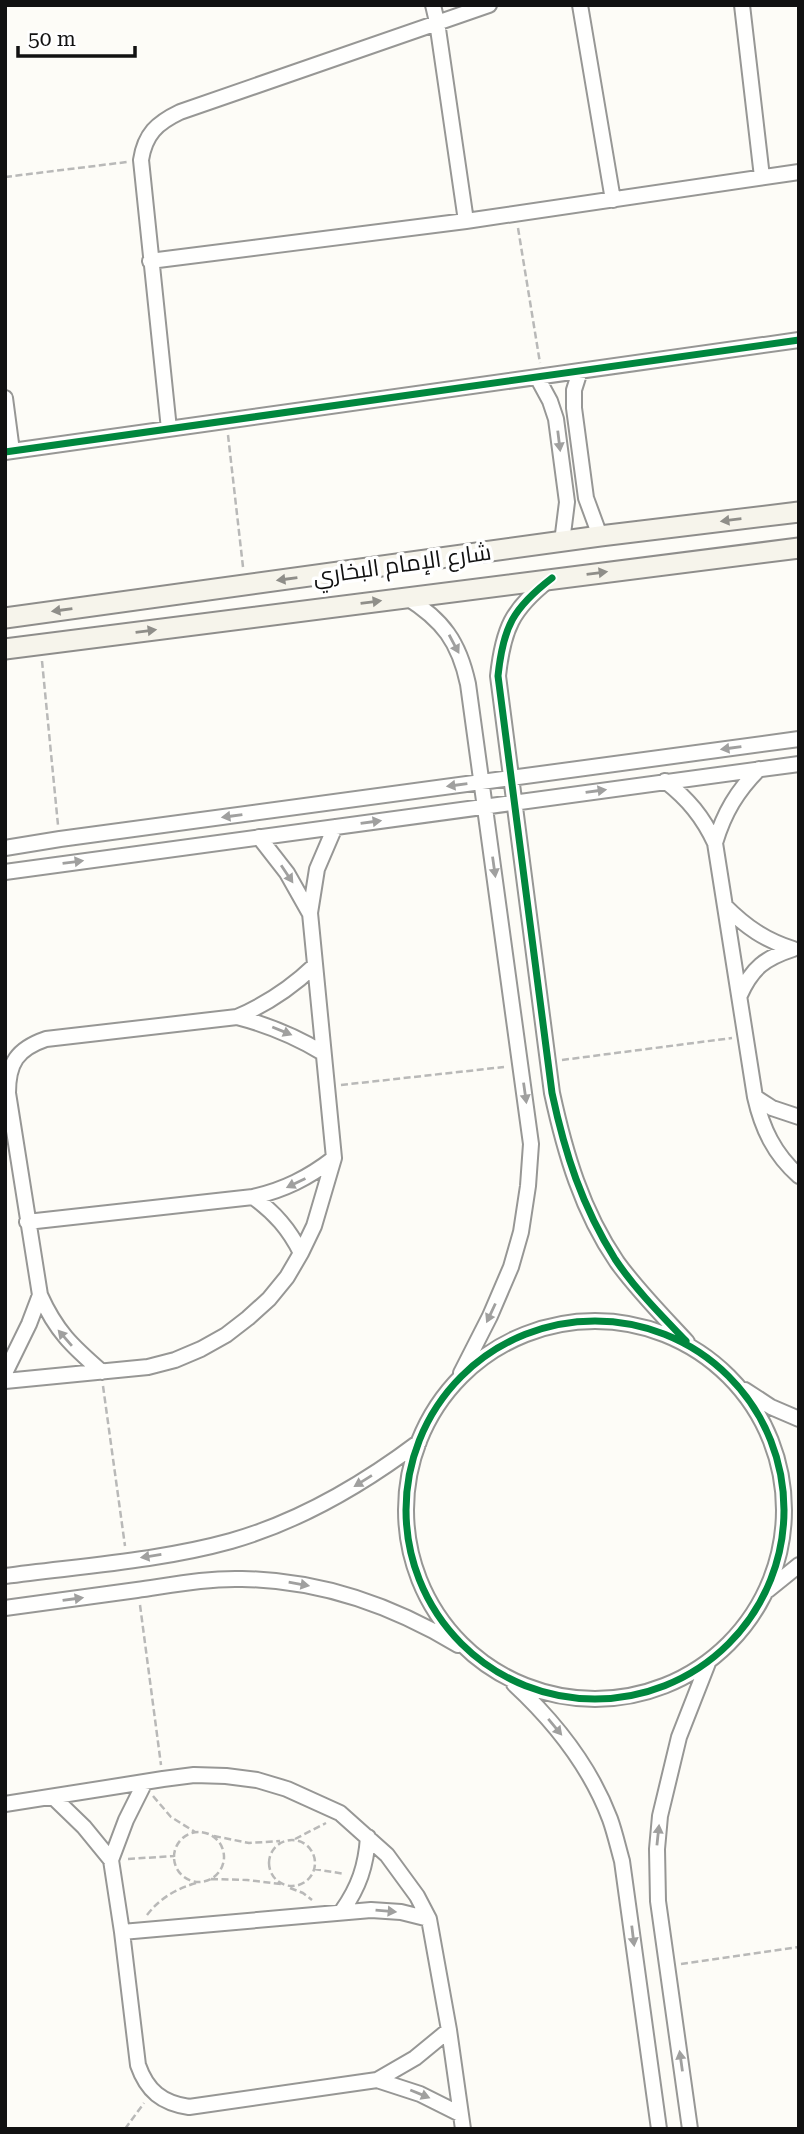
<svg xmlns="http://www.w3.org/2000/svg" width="804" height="2134" font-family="'Roboto Serif',Cairo,serif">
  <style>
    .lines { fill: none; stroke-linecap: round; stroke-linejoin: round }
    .street-casing { stroke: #979795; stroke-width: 18 }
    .secondary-casing { stroke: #8e8d8b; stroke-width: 23 }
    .path { stroke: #b9b9b8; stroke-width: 2.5; stroke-dasharray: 7 3.5; stroke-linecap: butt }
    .street { stroke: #fffffe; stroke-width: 14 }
    .secondary { stroke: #f6f4eb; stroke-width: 19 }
    .cycleway-casing { stroke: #fff; stroke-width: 11 }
    .cycleway { stroke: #00873e; stroke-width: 7 }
    .oneway { fill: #a0a09f }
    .oneway2 { fill: #8f8e89 }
    .labels { text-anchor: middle; stroke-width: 7; stroke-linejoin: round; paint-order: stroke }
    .street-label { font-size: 23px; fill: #111; stroke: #fff }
  </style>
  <rect width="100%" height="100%" fill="#fdfcf7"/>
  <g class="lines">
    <defs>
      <path id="street" d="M433 5 437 22 466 221
        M580 5 613 200
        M742 5 762 177
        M150 261 466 221 799 172
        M580 371 574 390V408L586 498 600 536
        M537 377 550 401 556 419 567 502 562 542
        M5 398 12 451
        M169 429 141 160C145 134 157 123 180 112L489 5
        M5 452 799 340
        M549 580C512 609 503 629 498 676L552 1093C565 1153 582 1211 617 1262 638 1291 663 1316 687 1342
        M406 597C443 620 459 642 468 684L531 1144 528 1186 521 1232 511 1267 490 1316 461 1373
        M665 781C688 799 703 817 715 843L755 1097C762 1128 774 1154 799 1176
        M259 837 287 873 309 912
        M715 843C724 813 737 791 759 769
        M5 848 60 839 799 739
        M5 872 799 764
        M725 906C746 927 765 940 793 949
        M740 995C752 968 765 958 793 949
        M237 1017C268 1025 295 1036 323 1053
        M755 1097 772 1108 799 1117
        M253 1197C275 1213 289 1229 301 1253
        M27 1222 253 1197C284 1190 308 1178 334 1158
        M406 1510a189 189 0 1 1 378 0a189 189 0 1 1-378 0Z
        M102 1372C72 1346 56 1331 40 1295L8 1093C8 1063 17 1049 46 1039L237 1017C267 1004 291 988 314 966
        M5 1373 29 1324 40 1295
        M5 1381 148 1367 175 1360 201 1349 226 1335 248 1318 269 1299 287 1277 301 1253 314 1226 334 1158 310 913 317 869 335 827
        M745 1390 771 1407 799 1419
        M5 1576C80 1566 159 1561 231 1541 301 1521 362 1485 419 1442
        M768 1590 799 1565
        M5 1608C49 1602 93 1596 137 1590 172 1585 207 1578 242 1579 319 1580 393 1606 458 1645
        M514 1684C555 1722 590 1766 610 1819 615 1833 618 1847 622 1861L659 2129
        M53 1797 84 1827 111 1860 122 1932 138 2065C147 2091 162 2103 189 2107L377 2080 415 2058 449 2030
        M5 1804 163 1779 194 1775 226 1776 257 1780 287 1789 340 1813 387 1855 417 1896 429 1919 449 2030 463 2129
        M111 1860 126 1820 145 1782
        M342 1911C359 1887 366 1866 368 1837
        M122 1932 371 1910 401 1912 429 1919
        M377 2080 420 2094 460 2114
        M690 2129 658 1901 657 1849 660 1816 679 1737 708 1663"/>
      <path id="secondary" d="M5 618 600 536 799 512
        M5 649 799 548"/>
    </defs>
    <use href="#street" class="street-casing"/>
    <use href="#secondary" class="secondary-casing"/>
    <path class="path" d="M5 177 127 162
      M518 228 540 363
      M228 435 243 567
      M42 661 58 825
      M562 1060 732 1038
      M341 1085 504 1067
      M103 1386 125 1546
      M140 1605 161 1765
      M153 1796 171 1817 195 1832
      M174 1857a25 25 0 1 1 50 0a25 25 0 1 1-50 0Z
      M214 1836 249 1843 280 1841
      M295 1839 326 1823
      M269 1863a23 23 0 1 1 46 0a23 23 0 1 1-46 0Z
      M128 1859 174 1856
      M314 1869 345 1874
      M211 1879 247 1880 281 1884
      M290 1888 303 1893 312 1900
      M147 1915C160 1898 176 1889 196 1883
      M681 1964 799 1947
      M125 2129 144 2103"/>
    <use href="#street" class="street"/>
    <use href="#secondary" class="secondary"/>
    <defs>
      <path id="cycleway" d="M5 452 799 340
        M552 578C513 608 503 627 498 676L552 1093C565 1154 582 1206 615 1259 635 1289 661 1315 686 1341
        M406 1510a189 189 0 1 1 378 0a189 189 0 1 1-378 0Z"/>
    </defs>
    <use href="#cycleway" class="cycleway-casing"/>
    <use href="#cycleway" class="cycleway"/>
  </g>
  <defs><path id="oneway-solid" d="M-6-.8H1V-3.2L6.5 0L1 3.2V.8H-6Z" transform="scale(1.75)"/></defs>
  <g class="oneway">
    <use href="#oneway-solid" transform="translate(559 441) rotate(83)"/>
    <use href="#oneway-solid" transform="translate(454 644) rotate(62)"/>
    <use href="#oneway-solid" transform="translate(731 748) rotate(172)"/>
    <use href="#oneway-solid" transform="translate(457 785) rotate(172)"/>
    <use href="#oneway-solid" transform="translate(596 791) rotate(-8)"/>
    <use href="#oneway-solid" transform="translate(232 816) rotate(172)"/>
    <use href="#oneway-solid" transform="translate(371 822) rotate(-8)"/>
    <use href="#oneway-solid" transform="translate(73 862) rotate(-7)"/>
    <use href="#oneway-solid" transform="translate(494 867) rotate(82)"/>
    <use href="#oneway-solid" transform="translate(287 874) rotate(56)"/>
    <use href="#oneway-solid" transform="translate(282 1031) rotate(22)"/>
    <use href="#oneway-solid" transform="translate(525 1093) rotate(82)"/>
    <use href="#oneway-solid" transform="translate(296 1183) rotate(154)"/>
    <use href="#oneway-solid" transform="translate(491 1313) rotate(115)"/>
    <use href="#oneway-solid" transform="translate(65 1338) rotate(-131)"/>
    <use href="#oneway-solid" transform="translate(363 1481) rotate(148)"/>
    <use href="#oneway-solid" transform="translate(151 1556) rotate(171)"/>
    <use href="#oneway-solid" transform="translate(299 1584) rotate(10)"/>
    <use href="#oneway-solid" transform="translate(73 1599) rotate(-8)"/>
    <use href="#oneway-solid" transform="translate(555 1727) rotate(50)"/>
    <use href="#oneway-solid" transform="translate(658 1835) rotate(-84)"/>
    <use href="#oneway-solid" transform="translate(386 1911) rotate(5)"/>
    <use href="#oneway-solid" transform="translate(633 1936) rotate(83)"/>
    <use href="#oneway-solid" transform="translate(681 2061) rotate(-98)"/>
    <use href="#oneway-solid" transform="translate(420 2094) rotate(22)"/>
  </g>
  <g class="oneway2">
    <use href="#oneway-solid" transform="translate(731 520) rotate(173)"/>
    <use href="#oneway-solid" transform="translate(597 573) rotate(-7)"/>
    <use href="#oneway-solid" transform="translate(287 579) rotate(172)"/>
    <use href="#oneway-solid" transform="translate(371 602) rotate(-7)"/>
    <use href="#oneway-solid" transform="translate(62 610) rotate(172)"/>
    <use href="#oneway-solid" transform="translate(146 631) rotate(-7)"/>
  </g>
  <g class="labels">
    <g class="street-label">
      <text transform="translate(402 564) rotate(-8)" y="8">شارع الإمام البخاري</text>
    </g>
  </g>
  <rect width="804" height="2134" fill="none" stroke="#111111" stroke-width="14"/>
  <path d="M18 46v10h117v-10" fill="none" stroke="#111111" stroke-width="3.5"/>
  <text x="28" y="46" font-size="21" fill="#111111" stroke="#ffffff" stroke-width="5" paint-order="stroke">50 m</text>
</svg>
